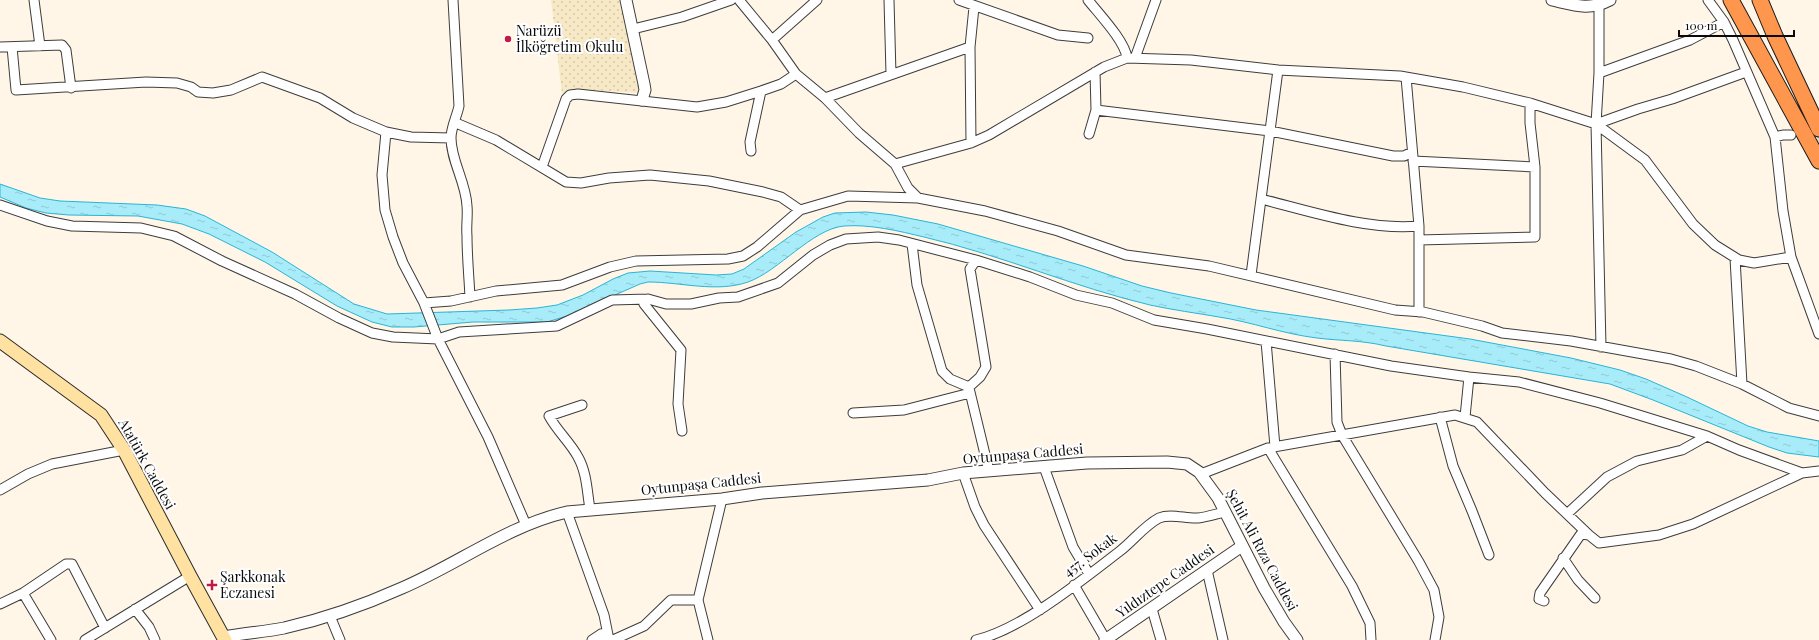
<svg xmlns="http://www.w3.org/2000/svg" width="1819" height="640" font-family="'Playfair Display',serif">
  <style>
    .farmland { fill: url(#farmland-dots) }
    .water { fill: url(#water-ripples); stroke: #2ab4d6 }
    .lines { fill: none; stroke-linecap: round; stroke-linejoin: round }
    .minor-tunnel { stroke: #dad3c6; stroke-width: 9; stroke-dasharray: 9 4.5; stroke-linecap: butt }
    .minor-casing { stroke: #3d3d3d; stroke-width: 11 }
    .tertiary-casing { stroke: #3d3d3d; stroke-width: 13 }
    .secondary-casing { stroke: #2c2c2c; stroke-width: 15 }
    .trunk-casing { stroke: #1b1b1b; stroke-width: 17 }
    .minor { stroke: #fff; stroke-width: 9 }
    .tertiary { stroke: #fff; stroke-width: 11 }
    .secondary { stroke: #ffe2a2; stroke-width: 13 }
    .trunk { stroke: #ff964e; stroke-width: 15 }
    .poi-dot { fill: #c31a43; stroke: #fff; stroke-width: 1.5 }
    .labels { text-anchor: middle; stroke-width: 4; stroke-linejoin: round; paint-order: stroke }
    .poi-label { font-size: 14px; fill: #0a0a0a; stroke: #fff; text-anchor: start }
    .street-label { font-size: 14px; fill: #0a0a0a; stroke: #fff }
  </style>
  <defs>
    <pattern id="farmland-dots" width="8" height="8" patternUnits="userSpaceOnUse"><rect width="8" height="8" fill="#f7e9c6"/><path d="M2 2h.1M6 6h.1" fill="none" stroke="#d2c6a9" stroke-width="1.8" stroke-linecap="round"/></pattern>
    <pattern id="water-ripples" width="26" height="14" patternUnits="userSpaceOnUse"><rect width="26" height="14" fill="#a8ecfa"/><path d="M2 4q2-2 4 0t4 0M15 11q2-2 4 0t4 0" fill="none" stroke="#8fc9d5"/></pattern>
  </defs>
  <rect width="100%" height="100%" fill="#fff6e7"/>
  <path class="farmland" d="M551 0H624L644 87 639 93 571 89 562 94Z"/>
  <path class="water" d="M0 184 40 198 60 201 157 205 186 209 205 216 272 252 354 304 387 314 509 310 537 308 557 305 583 295 613 279 628 273 650 271 716 275 732 274 744 269 796 232 823 217 835 213 866 212 893 215 938 224 1083 266 1142 286 1171 293 1256 310 1470 339 1571 358 1620 370 1646 379 1687 397 1748 426 1767 432 1819 441V457L1787 453 1769 447 1653 400 1610 384 1386 346C1361 340 1341 341 1317 338 1283 334 1252 322 1219 317 1196 313 1173 310 1150 305 1074 287 1001 255 924 237 899 231 870 224 844 226 812 229 779 271 748 282 716 293 681 282 648 282L640 284 567 316 547 322H473L414 327H392L372 322 337 306 265 262 209 234 182 224 138 216 69 215 46 213 26 208 0 197Z"/>
  <g class="lines">
    <path class="minor-tunnel" d="M1804 137 1819 139"/>
    <defs>
      <path id="minor" d="M34 0 40 46
        M453 0 459 106C457 116 451 127 451 138 451 161 466 182 467 206 468 216 466 226 467 236 467 256 469 277 470 297
        M739 0 772 40 796 74 825 98 859 133 895 164 908 188 918 198
        M889 0 891 74
        M959 0 1058 35 1088 38
        M1088 0C1099 14 1125 41 1127 58
        M1708 0 1724 22 1733 40 1775 137 1783 211 1791 257 1819 334
        M633 29 682 17 731 0
        M772 40 817 0
        M0 47 62 45 66 50 71 88
        M12 47 16 90 146 82 177 83 191 87 198 92 213 93 231 90 262 77 320 98 353 118 386 132 411 137 451 138
        M1135 58 1156 0
        M1599 73 1690 40 1724 22
        M1406 77 1419 226V312
        M825 98 970 47
        M1096 110 1270 131 1393 156H1404L1412 152
        M456 123 496 140 566 182 581 183 609 178 650 175 709 181 763 192 781 197 800 210
        M1596 124 1599 73V5
        M386 132 382 175 385 210 393 237 403 263 424 303 438 339 488 437 526 525
        M1089 134 1096 110 1095 72
        M1775 137 1783 135H1791
        M971 143 970 47 974 7
        M751 151 750 142 761 91
        M1413 161 1535 167
        M895 164 971 143 989 135 1104 67 1127 58 1191 60 1278 70 1400 76 1463 87 1530 103 1596 124 1645 160 1693 224 1715 245 1739 260 1754 263 1791 257
        M542 167 566 99 570 95 578 94 697 107 726 102 761 91 781 84 796 74
        M1261 199C1309 211 1369 231 1419 226
        M0 205 47 221 72 226 141 228 174 236 222 261 295 294 339 318 372 333 393 337 438 339 459 332 557 326 612 300 648 299 666 304H691L719 298 738 297 778 283 813 255 830 245 846 239 878 237 899 240 976 260 1030 277 1076 295 1112 303 1154 320 1207 329 1391 366 1469 377
        M1419 240 1535 237V167L1530 123V103
        M912 244 917 285 942 371 950 379 969 387
        M1735 258 1742 384
        M1251 275 1278 70
        M648 299 644 304 681 350 678 404 682 431
        M424 303 451 301 496 291 562 285 610 267 636 261 728 259 743 256 757 247 800 210 848 196 918 198 985 211 1058 231 1126 255 1209 266 1395 310 1423 312 1482 326 1502 333 1571 341 1671 359 1696 366 1742 384 1789 408 1819 416
        M1266 341 1275 447
        M1601 347 1596 124 1638 109 1672 99 1746 72
        M1335 354 1337 422 1342 435 1419 562 1434 590 1439 617 1435 640
        M969 387 980 377 986 367 970 269 976 260
        M969 388 989 471
        M582 405 549 416C557 431 570 442 578 457 587 473 587 492 590 509
        M853 413 904 410 970 393
        M1440 417 1453 466 1472 511 1489 555
        M1465 417 1469 377 1519 382 1600 403 1707 436 1739 450 1802 473
        M1268 448 1352 586 1370 623 1371 640
        M1044 467 1073 547 1089 574
        M963 473 975 507 984 525 1040 610
        M1201 474 1268 448 1455 415 1477 422 1545 493 1589 535 1599 543 1659 535 1693 524 1802 473 1819 471
        M0 490 28 474 52 464 124 450
        M567 512 604 615 609 640
        M1567 514 1607 477 1637 461 1682 450 1707 436
        M1563 558 1578 580 1595 598
        M1207 570 1223 640
        M1074 585 1106 640
        M23 593 51 640
        M1544 601 1539 599 1540 593 1581 534 1589 535
        M0 604 23 593 66 564H72L105 628
        M135 609 149 627 155 640
        M1152 609 1161 640
        M330 616 340 640
        M85 640 190 576
        M592 640 601 634 607 640
        M613 640 644 626 671 600H698
        M708 640 698 600 722 499
        M976 640C1022 629 1081 581 1120 551 1133 541 1144 526 1159 518 1171 513 1186 519 1198 518 1207 517 1216 514 1225 512"/>
      <path id="tertiary" d="M626 0 644 84 645 90 642 100
        M1552 0C1574 5 1589 11 1610 0
        M224 637C244 633 264 632 284 628 324 619 364 605 402 588 458 564 507 526 567 512L722 499 762 493 928 480 963 473 1087 463 1167 462 1187 464 1199 472 1218 498 1264 588 1284 622 1297 640
        M1105 640 1242 546"/>
      <path id="secondary" d="M0 341 101 415 124 450 190 576 225 640"/>
      <path id="trunk" d="M1731 0 1819 161
        M1760 0 1775 36 1819 129"/>
    </defs>
    <use href="#minor" class="minor-casing"/>
    <use href="#tertiary" class="tertiary-casing"/>
    <use href="#secondary" class="secondary-casing"/>
    <use href="#trunk" class="trunk-casing"/>
    <use href="#minor" class="minor"/>
    <use href="#tertiary" class="tertiary"/>
    <use href="#secondary" class="secondary"/>
    <use href="#trunk" class="trunk"/>
  </g>
  <g class="poi-dot">
    <circle cx="508" cy="39" r="4"/>
    <path d="M210 579h4v4h4v4h-4v4h-4v-4h-4v-4h4z"/>
  </g>
  <g class="labels">
    <g class="poi-label">
      <text x="516" y="36">Narüzü<tspan x="516" dy="16">İlköğretim Okulu</tspan></text>
      <text x="220" y="582">Şarkkonak<tspan x="220" dy="16">Eczanesi</tspan></text>
    </g>
    <g class="street-label">
      <text transform="translate(1023 454) rotate(-5)" y="5">Oytunpaşa Caddesi</text>
      <text transform="translate(147 464) rotate(61)" y="5">Atatürk Caddesi</text>
      <text transform="translate(701 484) rotate(-6)" y="5">Oytunpaşa Caddesi</text>
      <text transform="translate(1262 550) rotate(62)" y="5">Şehit Ali Rıza Caddesi</text>
      <text transform="translate(1090 555) rotate(-37)" y="5">457. Sokak</text>
      <text transform="translate(1165 581) rotate(-35)" y="5">Yıldıztepe Caddesi</text>
    </g>
  </g>
  <path d="M1679 30v6h115v-6" fill="none" stroke="#0a0a0a" stroke-width="2"/>
  <text x="1685" y="30" font-size="12" fill="#0a0a0a" stroke="#ffffff" stroke-width="3" paint-order="stroke">100 m</text>
</svg>
